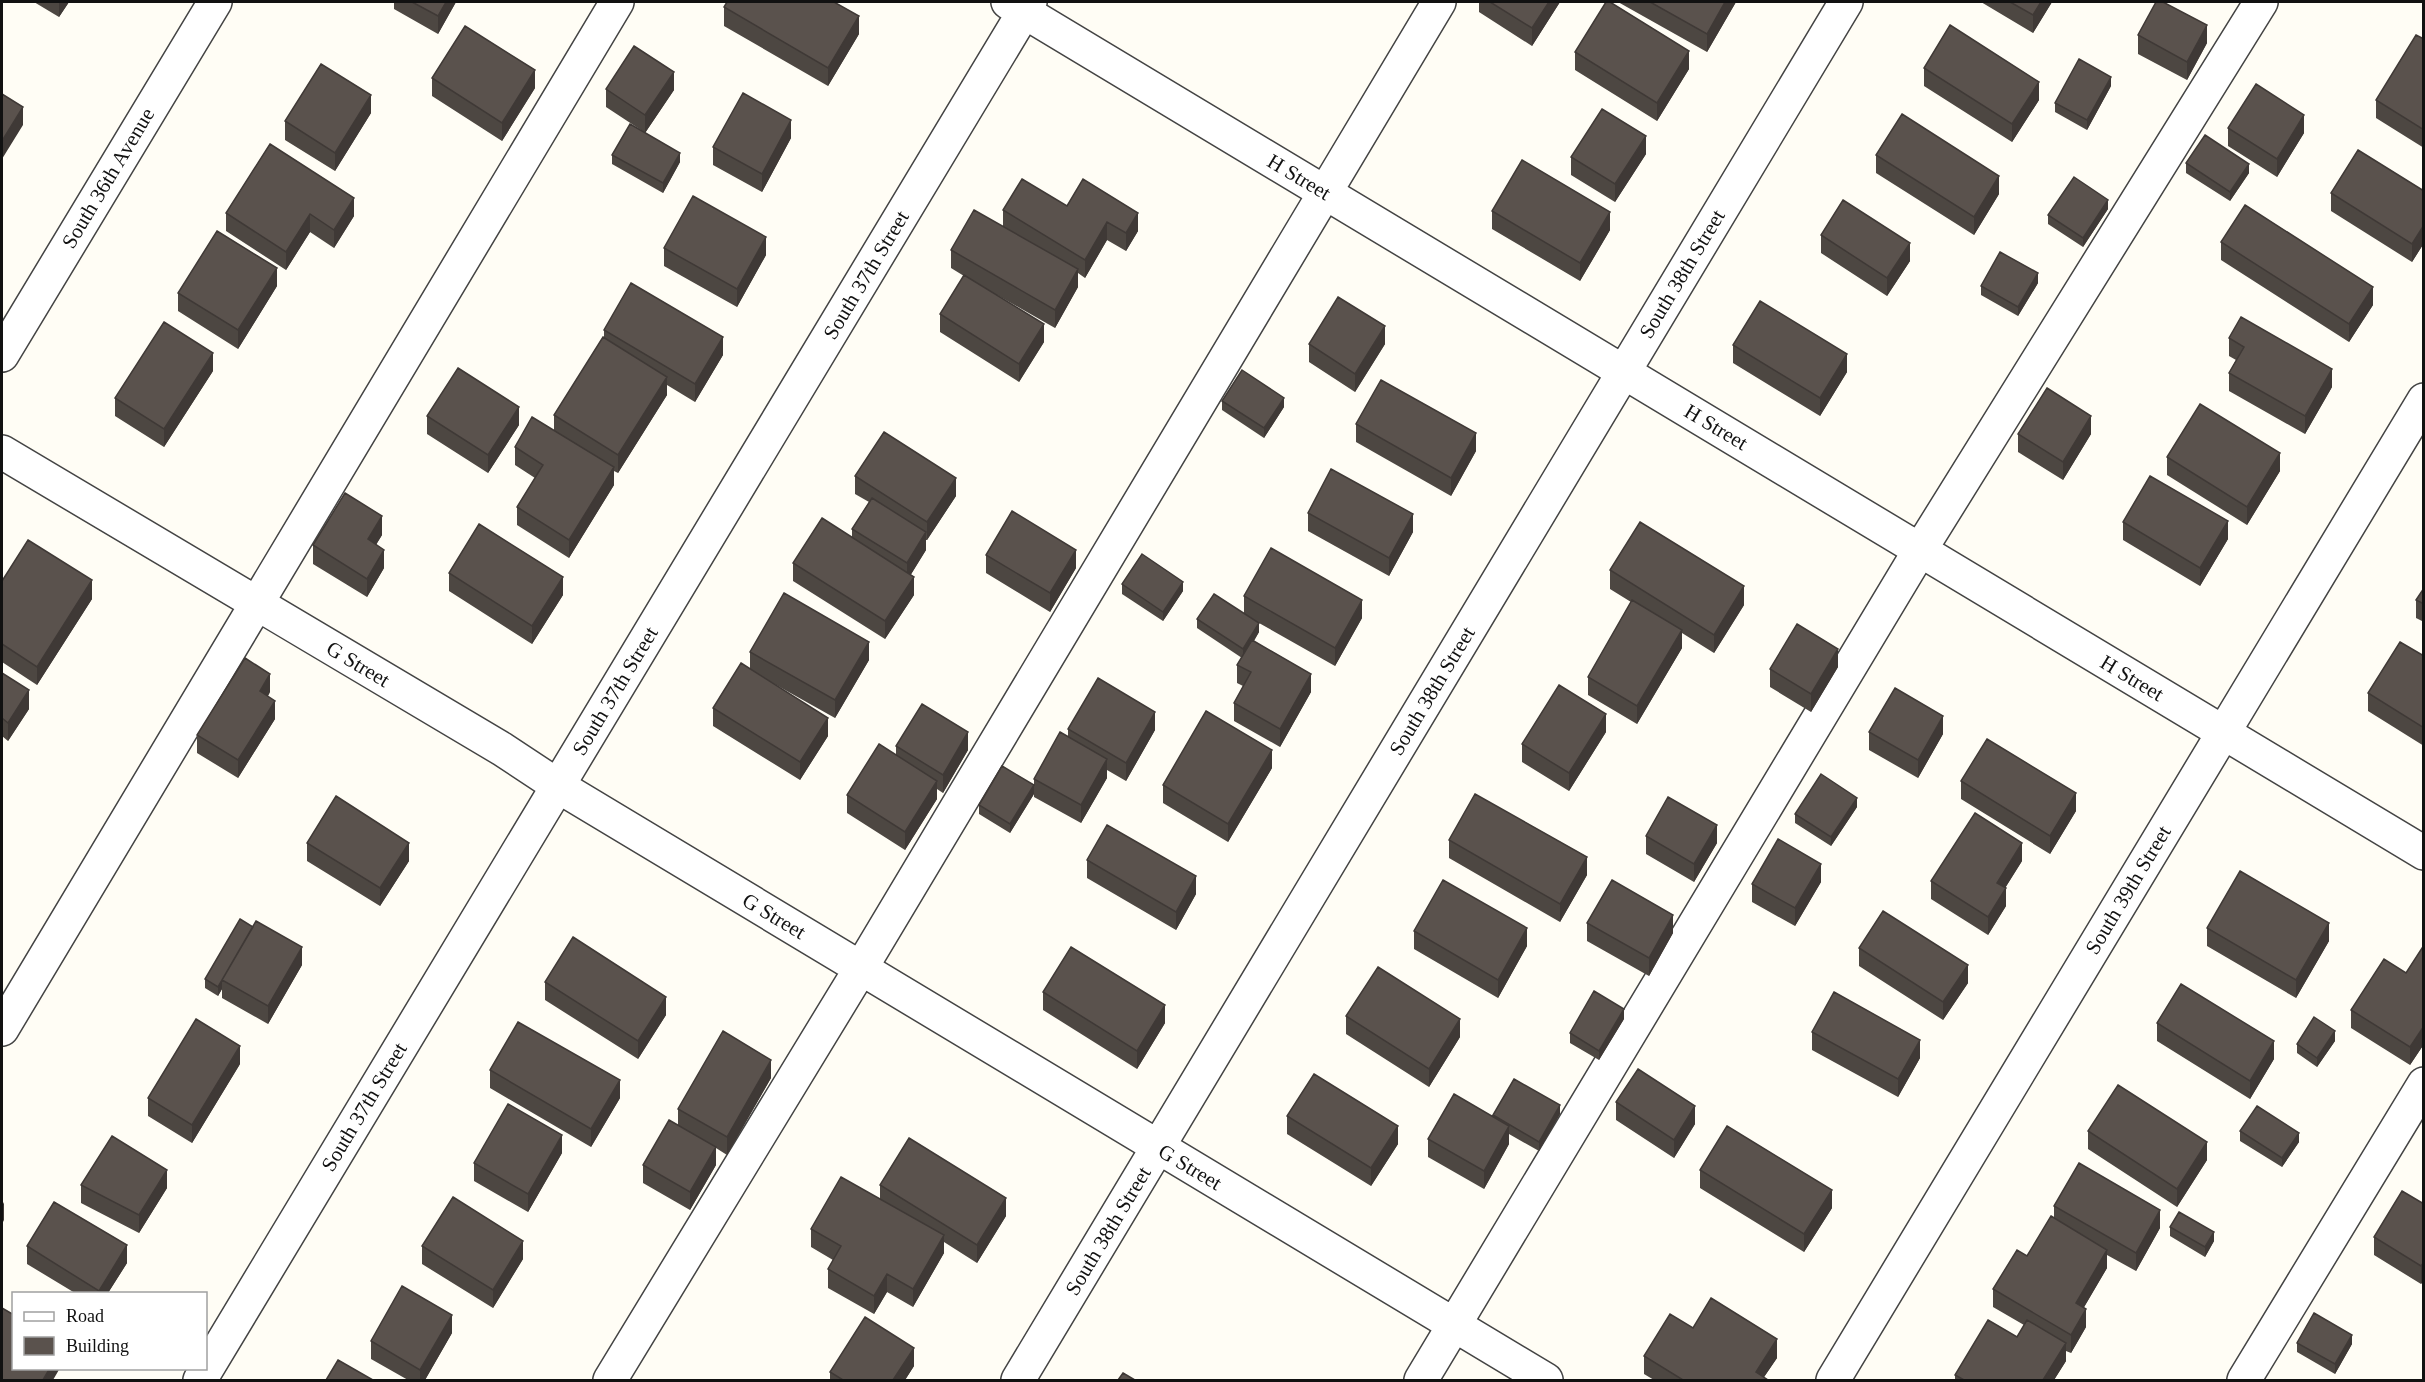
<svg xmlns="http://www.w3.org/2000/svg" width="2425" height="1382" font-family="'Times New Roman',serif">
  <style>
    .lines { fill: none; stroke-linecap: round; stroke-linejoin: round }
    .minor-casing { stroke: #444; stroke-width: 36 }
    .minor { stroke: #fff; stroke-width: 33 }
    .wall { fill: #4d4742 }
    .shaded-wall { fill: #3f3936 }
    .building { fill: #5a524d; stroke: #3f3936; stroke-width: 1.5 }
    .labels { text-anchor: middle; stroke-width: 6; stroke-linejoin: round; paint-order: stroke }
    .street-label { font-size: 21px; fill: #111; stroke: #fff }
  </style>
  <rect width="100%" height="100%" fill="#fffdf5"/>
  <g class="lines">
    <defs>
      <path id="minor" d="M1008 2 2424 853
        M2 355 215 2
        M2 452 502 749 558 786 1546 1380
        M2 1029 617 2
        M200 1380 1030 2
        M610 1380 861 968 1439 2
        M1018 1380 1846 2
        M1421 1380 1920 550 2261 2
        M1833 1380 2424 400
        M2244 1380 2424 1084"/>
    </defs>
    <use href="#minor" class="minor-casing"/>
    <use href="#minor" class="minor"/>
  </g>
  <path class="wall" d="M34 2H69L59 17Z
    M394 2H456L438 34 394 9Z
    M1479 2H1560L1532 46 1479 12Z
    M1618 2H1736L1707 52Z
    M1981 2H2052L2033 33Z
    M724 7 859 34 828 86 724 26Z
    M2138 35 2207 43 2187 80 2138 54Z
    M2424 39V148L2376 118V100Z
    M1575 52 1689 69 1657 121 1575 70Z
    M1924 68 2039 100 2012 142 1924 86Z
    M432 78 535 88 502 141 432 96Z
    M2111 86 2087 130 2055 112V103Z
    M606 89 674 90 645 133 680 162 663 193 612 164V155L644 132 606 107Z
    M371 113 335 171 285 140V121Z
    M2228 128 2304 133 2277 177 2228 146Z
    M791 138 762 192 713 165V147Z
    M270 144 354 216 334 248 310 232 286 270 226 231V213Z
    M1646 154 1615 202 1571 175V157Z
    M1876 155 1999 194 1974 235 1876 173Z
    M2186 163 2249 173 2230 201 2186 173Z
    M2424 191V243L2412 262 2331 211V193Z
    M1067 206 1138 231 1126 251 1107 240 1085 278 1078 273V287L1055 328 997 295 1044 342 1019 382 940 332V314L964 276 951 268V250L1003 227V210Z
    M2108 209 2083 247 2048 224V215Z
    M1492 211 1610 230 1580 281 1492 229Z
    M1821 235 1910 261 1887 296 1821 253Z
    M2221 242 2373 305 2349 342 2221 260Z
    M664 248 766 255 737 307 664 266Z
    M2038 283 2018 316 1981 295V286Z
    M277 286 238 349 178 311V293Z
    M604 330 723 355 695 402 667 385V395L618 473 614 471V485L569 558 517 525V507L535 478 515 465V447L554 431V415L604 338Z
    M2229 338 2332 387 2305 434 2229 391V373L2236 360 2229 356Z
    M1309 344H1385L1355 392 1309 362Z
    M1733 345 1847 372 1820 416 1733 363Z
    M213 371 164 447 115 416V398Z
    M1222 401 1284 407 1264 438 1222 410Z
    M427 416 519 425 488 473 427 434Z
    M1356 424 1476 451 1451 496 1356 442Z
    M2018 434H2091L2063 480 2018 452Z
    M2167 457 2280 471 2247 525 2167 475Z
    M855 476 956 496 927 540H926V550L911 574 914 595 885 639 793 581V563L852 537V529L869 502 855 494Z
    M1308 513 1413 532 1389 576 1308 531Z
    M2123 522 2228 539 2200 586 2123 540Z
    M382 535 376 545 384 568 367 597 313 564V545Z
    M986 555 1076 568 1050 612 986 573Z
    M1610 570 1744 605 1714 653 1682 633V648L1637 724 1588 695V677L1631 602 1610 589Z
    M449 573 563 595 532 644 449 591Z
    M2 581 92 599 37 685 2 662Z
    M1122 584 1183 591 1163 621 1122 594Z
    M2424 588V622L2416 618V600Z
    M1244 596 1362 618 1335 666 1259 623V632L1254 641 1311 692 1280 747 1234 721V703L1243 686 1237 683V665L1242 658 1197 628V619L1244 613Z
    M750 652 869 660 835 718 769 681 828 736 800 780 713 726V708L750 669Z
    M2424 656V746L2368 711V693Z
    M1838 667 1811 712 1770 687V669Z
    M2 673 29 709 8 741 2 736Z
    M270 692 268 696 275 719 238 778 197 753V735Z
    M1068 729 1155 730 1126 781 1107 770V778L1081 823 1034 797V779L1068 737Z
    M1606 732 1569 791 1522 762V744Z
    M1869 732 1943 734 1918 778 1869 750Z
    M896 746 968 750 943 793 937 789V799L905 850 847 813V795L896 755Z
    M1272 768 1228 842 1163 803V785Z
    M1961 781 2076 811 2050 854 1961 799Z
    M1034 794 1010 833 979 814V805Z
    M1857 807 1831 846 1795 823V814Z
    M1646 836 1717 843 1694 882 1646 854Z
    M1449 840 1587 875 1560 922 1449 858Z
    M307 843 409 861 380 906 307 861Z
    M1087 860 1196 894 1176 930 1087 878Z
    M2022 861 2005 888 2006 906 1988 935 1931 899V881Z
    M1821 882 1795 926 1752 902V884Z
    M1587 923 1673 933 1649 976 1587 941Z
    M2207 928 2329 941 2296 998 2207 946Z
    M1414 931 1527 946 1498 998 1414 949Z
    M2424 945V1044L2410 1065 2351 1028V1010L2406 973Z
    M1859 948 1968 983 1943 1020 1859 966Z
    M302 965 268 1024 222 998V989L218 996 205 988V979Z
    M545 982 666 1015 638 1059 545 1000Z
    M1043 992 1165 1023 1137 1069 1043 1010Z
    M1346 1016 1460 1037 1429 1087 1346 1034Z
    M1624 1019 1599 1060 1570 1043V1033Z
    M2157 1023 2274 1059 2250 1099 2157 1041Z
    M1812 1032 1920 1058 1898 1097 1812 1050Z
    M2335 1041 2317 1067 2297 1053V1044Z
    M240 1064 192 1143 148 1116V1098Z
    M490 1070 620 1098 591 1147 490 1088Z
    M771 1078 727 1155 716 1148V1165L690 1210 643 1183V1165L678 1126V1109Z
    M1616 1102 1695 1124 1674 1158 1616 1120Z
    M1560 1114 1539 1151 1509 1134V1144L1484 1189 1428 1157V1139L1493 1117V1115Z
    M1287 1116 1398 1144 1371 1186 1287 1134Z
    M2088 1131 2207 1160 2177 1207 2088 1149Z
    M2240 1131 2299 1142 2282 1167 2240 1141Z
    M562 1153 528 1212 474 1181V1163Z
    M1700 1170 1832 1208 1804 1252 1700 1188Z
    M81 1185 167 1188 139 1233 81 1203Z
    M880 1185 1006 1216 977 1263 944 1242V1253L913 1307 887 1292 874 1314 828 1288V1269L833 1260 811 1247V1229L880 1199Z
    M2424 1204V1280L2421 1284 2374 1255V1237Z
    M2054 1206 2160 1228 2136 1271 2107 1255V1268L2084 1307 2086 1327 2071 1353 2066 1351V1361L2054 1380H1955V1375L2017 1337 2024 1325 1993 1307V1289L2027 1256 2054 1218Z
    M2170 1227 2214 1241 2205 1257 2170 1236Z
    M27 1246 127 1263 108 1293H75L27 1264Z
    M422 1246 523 1259 493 1308 422 1264Z
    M1693 1328 1777 1358 1764 1377 1768 1380H1654L1644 1374V1356Z
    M452 1333 425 1380H408L371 1359V1341Z
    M2297 1343 2352 1344 2335 1374 2297 1352Z
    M914 1366 905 1380H830V1372Z"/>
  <path class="shaded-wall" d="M59 2H69L59 17Z
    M446 2H456L438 34V16Z
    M1549 2H1560L1532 46V28Z
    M1725 2H1736L1707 52V34Z
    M2041 2H2052L2033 33V15Z
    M859 16V34L828 86V68Z
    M2207 25V43L2187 80V62Z
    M1689 51V69L1657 121V103Z
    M535 70V88L502 141V123Z
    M674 72V90L645 133V115Z
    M2111 77V86L2087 130V120Z
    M2039 82V100L2012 142V124Z
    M371 95V113L335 171V153Z
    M23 107V125L2 159V141Z
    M2304 115V133L2277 177V159Z
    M791 120V138L762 192V174Z
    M1646 136V154L1615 202V184Z
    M680 153V162L663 193V183Z
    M2249 164V173L2230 201V192Z
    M1999 176V194L1974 235V217Z
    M354 198V216L334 248V230Z
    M2108 200V209L2083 247V238Z
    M1610 212V230L1580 281V263Z
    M1138 213V231L1126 251V233Z
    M310 214V232L286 270V252Z
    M1107 222V240L1085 278V260Z
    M2424 225V243L2412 262V244Z
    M766 237V255L737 307V289Z
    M1910 243V261L1887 296V278Z
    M277 268V286L238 349V330Z
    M1078 269V287L1055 328V310Z
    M2038 273V283L2018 316V307Z
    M2373 287V305L2349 342V324Z
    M1044 324V342L1019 382V364Z
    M1385 326V344L1355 392V374Z
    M723 337V355L695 402V384Z
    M213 353V371L164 447V429Z
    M1847 354V372L1820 416V398Z
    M2332 369V387L2305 434V416Z
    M667 377V395L618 473V455Z
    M1284 398V407L1264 438V428Z
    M519 407V425L488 473V455Z
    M2091 416V434L2063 480V462Z
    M1476 433V451L1451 496V478Z
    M2280 453V471L2247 525V507Z
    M614 467V485L569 558V540Z
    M956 478V496L927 540V522Z
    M1413 514V532L1389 576V558Z
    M382 516V535L368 557V539Z
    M2228 521V539L2200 586V568Z
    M926 532V550L907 581V563Z
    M384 550V568L367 597V579Z
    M1076 550V568L1050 612V593Z
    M563 577V595L532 644V626Z
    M914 577V595L885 639V621Z
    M92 580V599L37 685V667Z
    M1183 582V591L1163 621V612Z
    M1744 586V605L1714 653V635Z
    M1362 600V618L1335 666V648Z
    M1259 623V632L1243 658V649Z
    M1682 630V648L1637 724V706Z
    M869 642V660L835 718V700Z
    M1838 649V667L1811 712V694Z
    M270 674V692L260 709V691Z
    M1311 674V692L1280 747V729Z
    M29 690V709L8 741V723Z
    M275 701V719L238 778V760Z
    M1155 712V730L1126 781V763Z
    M1606 714V732L1569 791V773Z
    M1943 716V734L1918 778V760Z
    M828 718V736L800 780V762Z
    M968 732V750L943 793V775Z
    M1272 750V768L1228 842V824Z
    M1107 759V778L1081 823V805Z
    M937 781V799L905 850V832Z
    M1034 785V794L1010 833V824Z
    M2076 793V811L2050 854V836Z
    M1857 798V807L1831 846V837Z
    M1717 825V843L1694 882V864Z
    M409 843V861L380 906V888Z
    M2022 843V861L1997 901V883Z
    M1587 857V875L1560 922V904Z
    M1821 864V882L1795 926V908Z
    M1196 876V894L1176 930V912Z
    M2006 888V906L1988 935V917Z
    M1673 915V933L1649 976V958Z
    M2329 923V941L2296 998V980Z
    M253 927 222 980V989L218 996V987Z
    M1527 928V946L1498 998V980Z
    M302 947V965L268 1024V1006Z
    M1968 965V983L1943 1020V1002Z
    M666 997V1015L638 1059V1041Z
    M1165 1005V1023L1137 1069V1051Z
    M1624 1009V1019L1599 1060V1051Z
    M1460 1019V1037L1429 1087V1069Z
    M2424 1026V1044L2410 1065V1047Z
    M2335 1031V1041L2317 1067V1058Z
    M1920 1040V1058L1898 1097V1079Z
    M2274 1041V1059L2250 1099V1081Z
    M240 1046V1064L192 1143V1125Z
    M771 1060V1078L727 1155V1137Z
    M620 1080V1098L591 1147V1129Z
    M1560 1105V1114L1539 1151V1142Z
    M1695 1106V1124L1674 1158V1140Z
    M1398 1126V1144L1371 1186V1168Z
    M1509 1126V1144L1484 1189V1171Z
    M2299 1133V1142L2282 1167V1158Z
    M562 1135V1153L528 1212V1194Z
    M2207 1142V1160L2177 1207V1189Z
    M716 1147V1165L690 1210V1192Z
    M167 1170V1188L139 1233V1215Z
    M1832 1190V1208L1804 1252V1234Z
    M1006 1198V1216L977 1263V1245Z
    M4 1202V1220L2 1224V1206Z
    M2160 1210V1228L2136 1271V1253Z
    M2214 1232V1241L2205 1257V1247Z
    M944 1235V1253L913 1307V1289Z
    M523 1241V1259L493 1308V1290Z
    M127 1245V1263L108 1293H99V1291Z
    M2107 1250V1268L2076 1321V1303Z
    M2424 1262V1280L2421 1284V1266Z
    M887 1274V1292L874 1314V1296Z
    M2086 1309V1327L2071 1353V1335Z
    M452 1315V1333L425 1380H420V1370Z
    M2352 1335V1344L2335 1374V1364Z
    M1777 1339V1358L1762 1380 1756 1372Z
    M2066 1343V1361L2054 1380H2043Z
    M914 1348V1366L905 1380H893Z
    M50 1368H60L53 1380H43Z"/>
  <path class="building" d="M412 2H446L438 16Z
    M727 2H834L859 16 828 68 724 7Z
    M1490 2H1549L1532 28Z
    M1606 2H1610L1689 51 1657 103 1575 52Z
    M1650 2H1725L1707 34Z
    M2010 2H2041L2033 15Z
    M2156 2H2163L2207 25 2187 62 2138 35Z
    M1950 25 2039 82 2012 124 1924 68Z
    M465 26 535 70 502 123 432 78Z
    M2416 35 2424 39V130L2376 100Z
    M634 46 674 72 645 115 606 89Z
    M2079 59 2111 77 2087 120 2055 103Z
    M321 64 371 95 335 153 285 121Z
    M2256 84 2304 115 2277 159 2228 128Z
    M743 93 791 120 762 174 713 147Z
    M2 94 23 107 2 141Z
    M1602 109 1646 136 1615 184 1571 157Z
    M1902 114 1999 176 1974 217 1876 155Z
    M630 124 680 153 663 183 612 155Z
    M2205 135 2249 164 2230 192 2186 163Z
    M270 144 354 198 334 230 310 214 286 252 226 213Z
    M2358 150 2424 191V225L2412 244 2331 193Z
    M1522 160 1610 212 1580 263 1492 211Z
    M2074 177 2108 200 2083 238 2048 215Z
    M1022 179 1067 206 1083 179 1138 213 1126 233 1107 222 1085 260 1003 210Z
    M693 196 766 237 737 289 664 248Z
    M1843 200 1910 243 1887 278 1821 235Z
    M2245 205 2373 287 2349 324 2221 242Z
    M974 210 1078 269 1055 310 951 250Z
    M217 231 277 268 238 330 178 293Z
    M2000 252 2038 273 2018 307 1981 286Z
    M964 275 1044 324 1019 364 940 314Z
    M631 283 723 337 695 384 604 330Z
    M1338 297 1385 326 1355 374 1309 344Z
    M1760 301 1847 354 1820 398 1733 345Z
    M2241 317 2332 369 2305 416 2229 373 2244 347 2229 338Z
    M164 322 213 353 164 429 115 398Z
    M603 337 667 377 618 455 554 415Z
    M458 368 519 407 488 455 427 416Z
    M1242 370 1284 398 1264 428 1222 401Z
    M1381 380 1476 433 1451 478 1356 424Z
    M2047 388 2091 416 2063 462 2018 434Z
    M2200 404 2280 453 2247 507 2167 457Z
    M532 417 614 467 569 540 517 507 543 465 515 447Z
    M884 432 956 478 927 522 855 476Z
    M1331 469 1413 514 1389 558 1308 513Z
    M2150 476 2228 521 2200 568 2123 522Z
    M345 493 382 516 368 539 384 550 367 579 313 545Z
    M872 498 926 532 907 563 852 529Z
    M1012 511 1076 550 1050 593 986 555Z
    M822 518 914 577 885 621 793 563Z
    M1640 522 1744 586 1714 635 1610 570Z
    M479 524 563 577 532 626 449 573Z
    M28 540 92 580 37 667 2 644V581Z
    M1271 548 1362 600 1335 648 1244 596Z
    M1142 554 1183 582 1163 612 1122 584Z
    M2424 588V604L2416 600Z
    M784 593 869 642 835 700 750 652Z
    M1214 594 1259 623 1243 649 1197 619Z
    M1632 600 1682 630 1637 706 1588 677Z
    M1797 624 1838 649 1811 694 1770 669Z
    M1252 640 1311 674 1280 729 1234 703 1251 672 1237 665Z
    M2400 642 2424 656V728L2368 693Z
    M245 658 270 674 260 691 275 701 238 760 197 735Z
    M741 663 828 718 800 762 713 708Z
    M2 673 29 690 8 723 2 718Z
    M1098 678 1155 712 1126 763 1068 729Z
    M1559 685 1606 714 1569 773 1522 744Z
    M1895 688 1943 716 1918 760 1869 732Z
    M922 704 968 732 943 775 896 746Z
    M1206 711 1272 750 1228 824 1163 785Z
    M1060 732 1107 759 1081 805 1034 779Z
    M1987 739 2076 793 2050 836 1961 781Z
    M879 744 937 781 905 832 847 795Z
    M1002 766 1034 785 1010 824 979 805Z
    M1821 774 1857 798 1831 837 1795 814Z
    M1475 794 1587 857 1560 904 1449 840Z
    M336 796 409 843 380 888 307 843Z
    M1668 797 1717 825 1694 864 1646 836Z
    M1975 813 2022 843 1997 883 2006 888 1988 917 1931 881Z
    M1107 825 1196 876 1176 912 1087 860Z
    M1778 839 1821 864 1795 908 1752 884Z
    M2240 871 2329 923 2296 980 2207 928Z
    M1443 880 1527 928 1498 980 1414 931Z
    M1612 880 1673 915 1649 958 1587 923Z
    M1883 911 1968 965 1943 1002 1859 948Z
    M240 919 253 927 218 987 205 979Z
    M256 921 302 947 268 1006 222 980Z
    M573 937 666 997 638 1041 545 982Z
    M2424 945V1026L2410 1047 2351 1010 2384 959 2406 973Z
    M1071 947 1165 1005 1137 1051 1043 992Z
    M1378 967 1460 1019 1429 1069 1346 1016Z
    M2181 984 2274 1041 2250 1081 2157 1023Z
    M1594 991 1624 1009 1599 1051 1570 1033Z
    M1834 992 1920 1040 1898 1079 1812 1032Z
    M2314 1017 2335 1031 2317 1058 2297 1044Z
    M196 1019 240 1046 192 1125 148 1098Z
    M518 1022 620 1080 591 1129 490 1070Z
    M723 1031 771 1060 727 1137 678 1109Z
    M1638 1069 1695 1106 1674 1140 1616 1102Z
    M1314 1074 1398 1126 1371 1168 1287 1116Z
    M1514 1079 1560 1105 1539 1142 1493 1115Z
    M2118 1085 2207 1142 2177 1189 2088 1131Z
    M1454 1094 1509 1126 1484 1171 1428 1139Z
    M508 1104 562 1135 528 1194 474 1163Z
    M2257 1106 2299 1133 2282 1158 2240 1131Z
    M669 1120 716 1147 690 1192 643 1165Z
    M1727 1126 1832 1190 1804 1234 1700 1170Z
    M112 1136 167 1170 139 1215 81 1185Z
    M909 1138 1006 1198 977 1245 880 1185Z
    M2079 1163 2160 1210 2136 1253 2054 1206Z
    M841 1177 944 1235 913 1289 887 1274 874 1296 828 1269 841 1246 811 1229Z
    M2402 1191 2424 1204V1262L2421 1266 2374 1237Z
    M453 1197 523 1241 493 1290 422 1246Z
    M54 1202 127 1245 99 1291 27 1246Z
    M2179 1212 2214 1232 2205 1247 2170 1227Z
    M2051 1216 2107 1250 2076 1303 2086 1309 2071 1335 1993 1289 2017 1250 2027 1256Z
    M402 1286 452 1315 420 1370 371 1341Z
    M1711 1298 1777 1339 1756 1372 1768 1380H1683L1644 1356 1670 1314 1693 1328Z
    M2 1308 14 1315V1368H50L43 1380H2Z
    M2314 1313 2352 1335 2335 1364 2297 1343Z
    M865 1317 914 1348 893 1380H843L830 1372Z
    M1988 1320 2017 1337 2027 1320 2066 1343 2043 1380H1964L1955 1375Z
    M338 1360 373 1380H326Z
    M1123 1373 1135 1380H1118Z"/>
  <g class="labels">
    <g class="street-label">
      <text transform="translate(1299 177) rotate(31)" y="7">H Street</text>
      <text transform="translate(108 178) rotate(-59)" y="7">South 36th Avenue</text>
      <text transform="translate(1682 274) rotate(-59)" y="7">South 38th Street</text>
      <text transform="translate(866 275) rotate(-59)" y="7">South 37th Street</text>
      <text transform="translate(1716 427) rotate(31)" y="7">H Street</text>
      <text transform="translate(358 664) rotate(31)" y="7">G Street</text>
      <text transform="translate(2132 678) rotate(31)" y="7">H Street</text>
      <text transform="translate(615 691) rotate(-59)" y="7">South 37th Street</text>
      <text transform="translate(1432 691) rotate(-59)" y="7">South 38th Street</text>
      <text transform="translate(2128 890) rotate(-59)" y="7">South 39th Street</text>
      <text transform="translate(774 916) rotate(31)" y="7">G Street</text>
      <text transform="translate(364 1107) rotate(-59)" y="7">South 37th Street</text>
      <text transform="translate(1190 1167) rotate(31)" y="7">G Street</text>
      <text transform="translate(1108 1231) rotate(-59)" y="7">South 38th Street</text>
    </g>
  </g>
  <rect width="2425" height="1382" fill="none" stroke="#111111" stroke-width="6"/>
  <rect x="12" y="1292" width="195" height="78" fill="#ffffff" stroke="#a0a0a0" stroke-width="1.5"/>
  <rect x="24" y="1312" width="30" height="9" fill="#ffffff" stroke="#a0a0a0" stroke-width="1.5"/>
  <text x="66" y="1322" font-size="18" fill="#111111">Road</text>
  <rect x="24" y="1337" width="30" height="18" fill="#5a524d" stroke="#a0a0a0" stroke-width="1.5"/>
  <text x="66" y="1352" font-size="18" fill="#111111">Building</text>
</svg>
